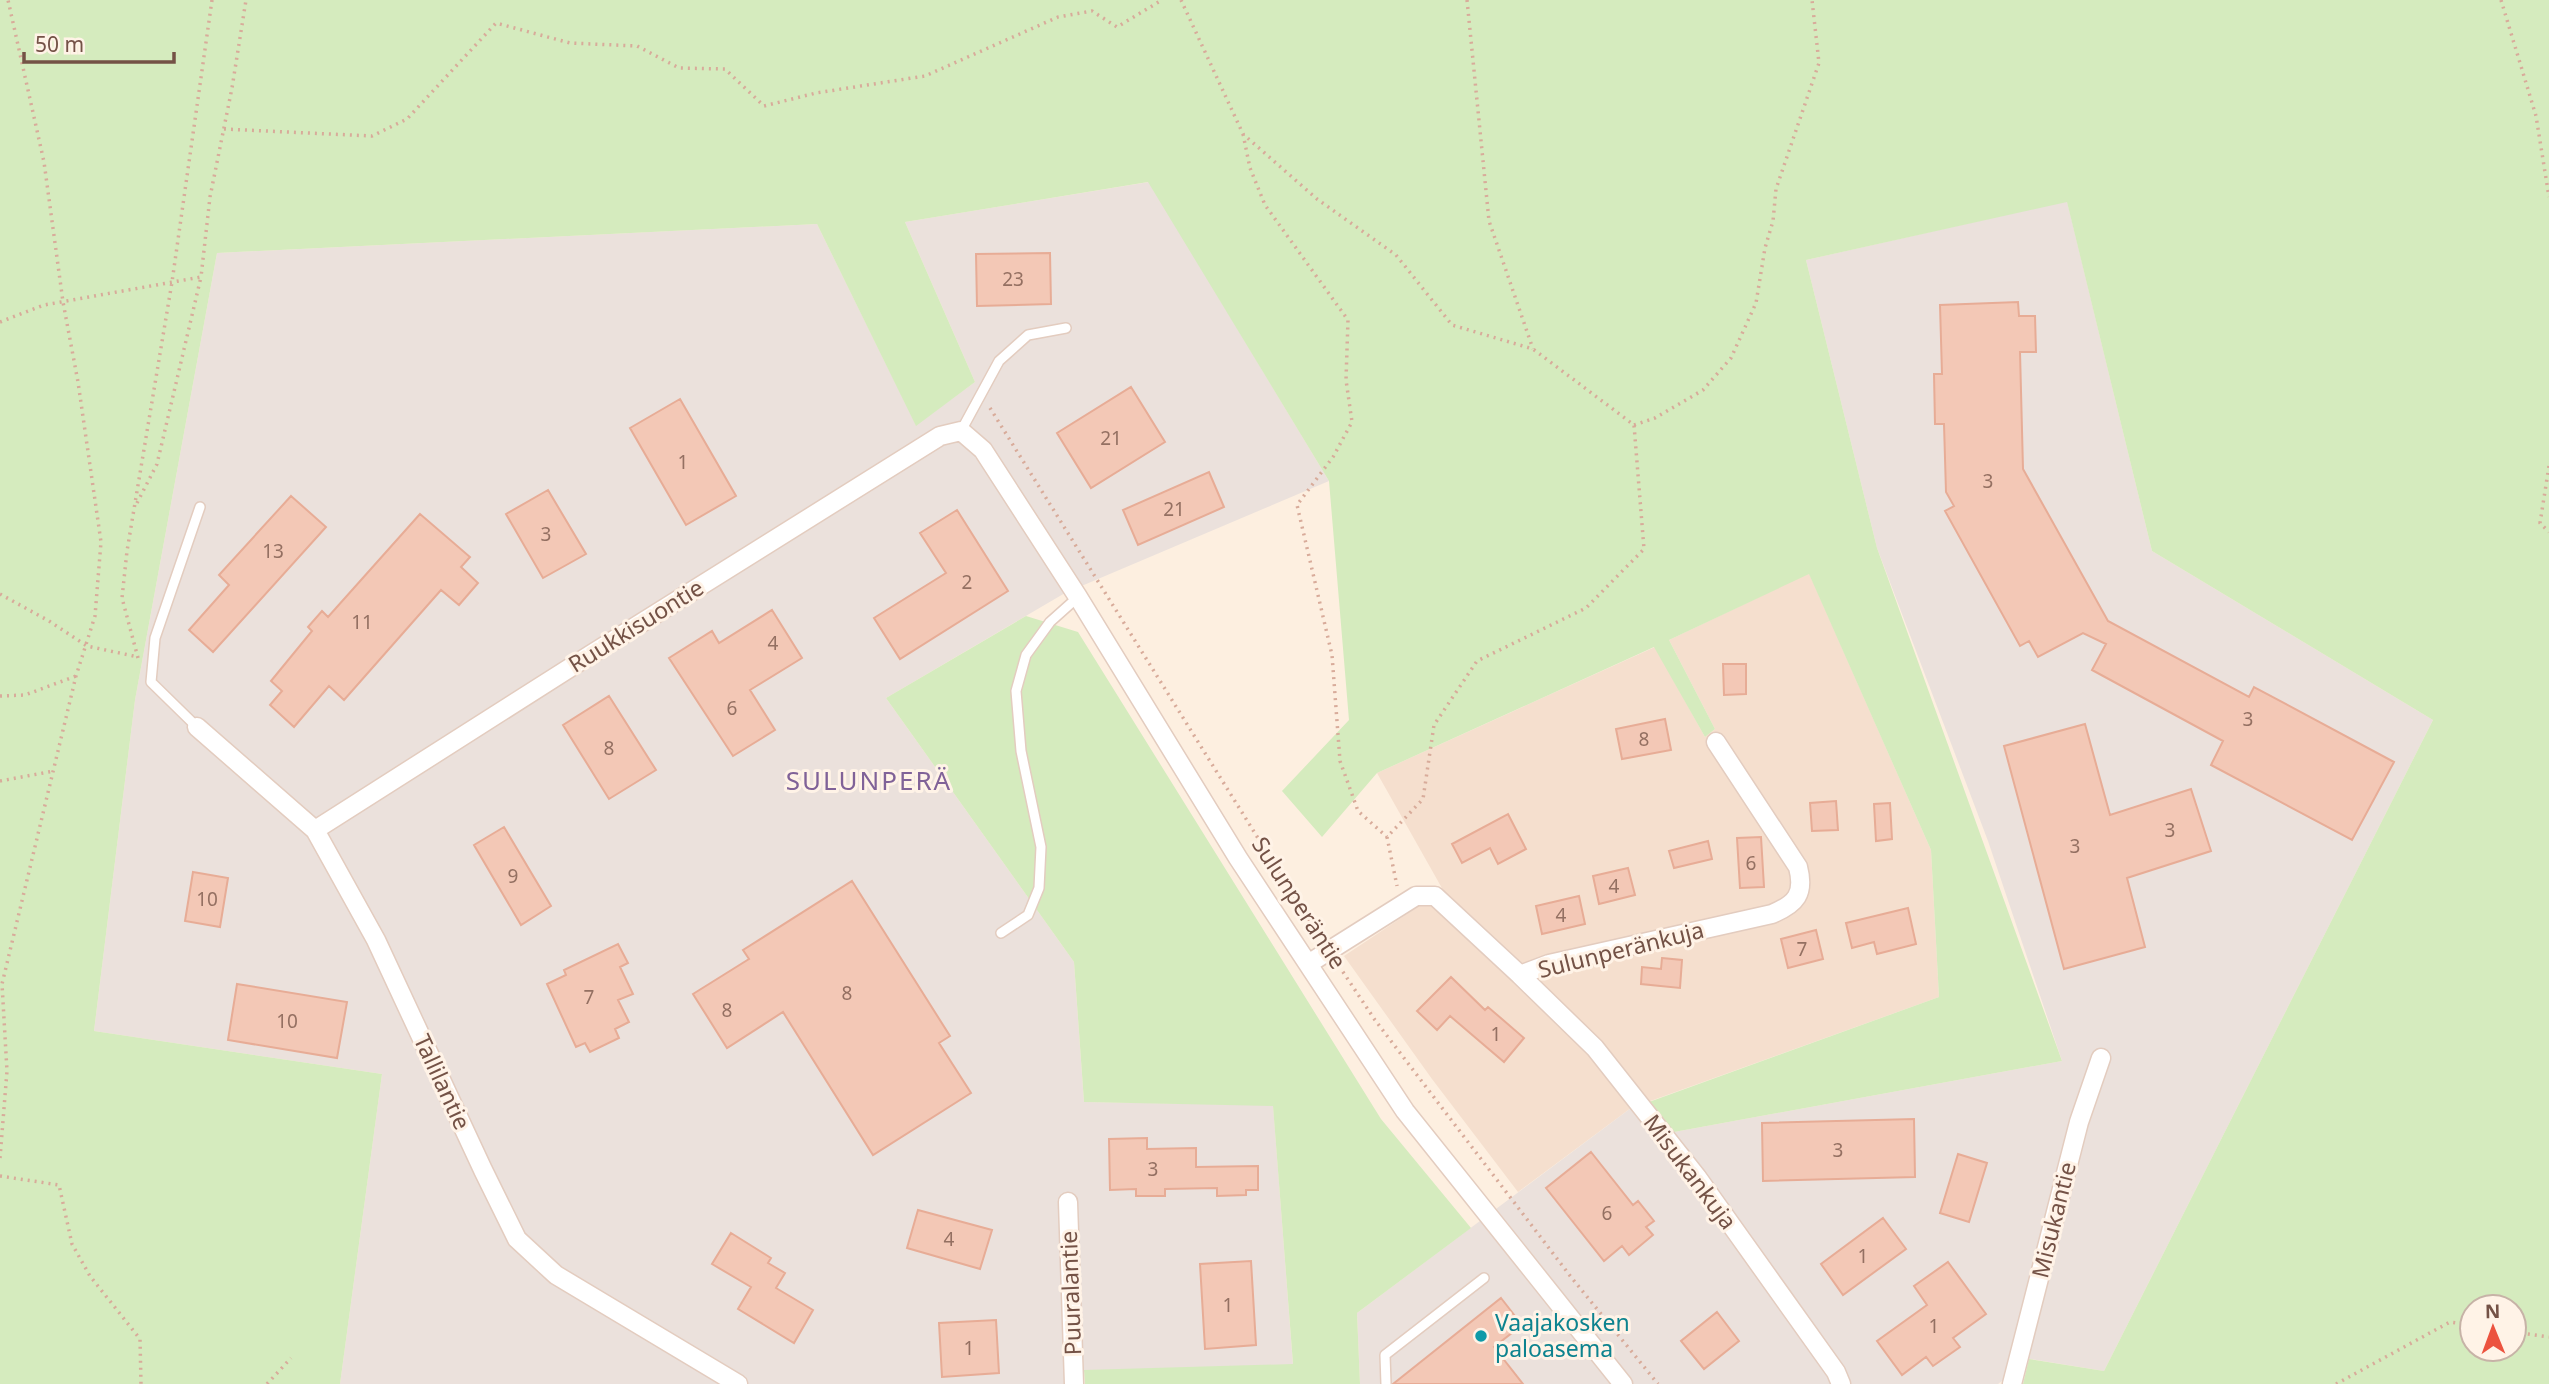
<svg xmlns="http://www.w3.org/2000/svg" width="2549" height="1384" font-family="'Noto Sans',sans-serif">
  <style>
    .residential { fill: #f5dfce }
    .industrial { fill: #ebe1dc }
    .green { fill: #d5ebbe; fill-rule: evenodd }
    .building { fill: #f3c8b6; stroke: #e7ac96; stroke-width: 2 }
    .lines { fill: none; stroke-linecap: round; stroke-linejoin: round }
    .service-casing { stroke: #e3ccbf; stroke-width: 12 }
    .minor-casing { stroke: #e3ccbf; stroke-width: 21 }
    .path { stroke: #d8ab9a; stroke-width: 3.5; stroke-dasharray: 2 5; stroke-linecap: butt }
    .service { stroke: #fff; stroke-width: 9 }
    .minor { stroke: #fff; stroke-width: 18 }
    .culture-dot { fill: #0f9aa8; stroke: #fff3e7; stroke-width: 2.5 }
    .labels { text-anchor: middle; stroke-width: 6; stroke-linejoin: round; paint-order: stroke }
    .number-label { font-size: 19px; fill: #947062 }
    .street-label { font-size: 23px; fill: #745246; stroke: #fff3e7 }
    .culture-label { font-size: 23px; fill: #0d838f; stroke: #fff3e7; text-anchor: start }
    .quarter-label { font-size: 26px; letter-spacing: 2px; fill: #806298; stroke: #fff3e7 }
  </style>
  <rect width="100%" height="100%" fill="#fdefe0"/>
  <path class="residential" d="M1809 573 1931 850 1939 997 1631 1108 1518 1192 1432 1079 1344 956 1443 890 1377 773 1655 647 1705 737 1715 729 1669 640Z"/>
  <path class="industrial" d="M1149 182 1329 481 1065 593 886 698 1074 962 1084 1102 1273 1105 1293 1365 1067 1372V1384H340L382 1074 94 1031 135 700 217 253 817 224 916 425 975 382 905 222Z
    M2067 201 2152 551 2433 720 2104 1371 2030 1359 1998 1384H1360L1357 1313 1631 1108 1658 1139 1674 1132 2062 1061 1988 841 1877 548 1806 260Z"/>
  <path class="green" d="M0 0H2549V1384H2023L2029 1359 2104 1371 2433 720 2152 551 2067 202 1806 260 1877 548 2062 1061 1674 1132 1649 1102 1939 997 1931 850 1809 574 1669 640 1715 729 1705 737 1654 647 1377 773 1322 837 1282 791 1349 720 1329 481 1148 182 905 222 975 382 916 426 817 224 217 253 135 700 94 1031 382 1074 340 1384H0ZM2472 1307H2514V1349H2472Z
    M1026 616 1078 632 1381 1119 1471 1228 1357 1313 1360 1384H1085L1084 1370 1293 1364 1273 1106 1084 1102 1074 962 886 698Z"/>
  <path class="building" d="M1050 253 1051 304 977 306 976 254Z
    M2018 302 2019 316H2035L2036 352H2020L2023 469 2108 621 2249 697 2254 687 2394 762 2352 840 2211 765 2223 741 2092 670 2106 644 2083 633 2038 657 2029 641 2020 646 1945 511 1954 506 1946 492 1944 424H1935L1934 374H1942L1940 305Z
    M1131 387 1165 442 1091 488 1057 433Z
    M680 399 736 496 686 525 630 428Z
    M1209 472 1224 507 1138 545 1123 510Z
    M548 490 586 554 543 578 506 514Z
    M291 496 326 527 213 652 189 630 229 585 219 575Z
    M957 510 1008 591 900 659 874 618 946 573 920 533Z
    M420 514 470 557 461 567 478 583 459 605 441 590 344 700 329 686 294 727 270 705 282 691 271 681 312 631 308 627 322 611 328 617Z
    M772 610 802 658 750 690 775 730 733 756 669 658 712 631 719 643Z
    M1723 664H1746V694L1724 695Z
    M609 696 656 770 609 799 563 725Z
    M1665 719 1671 750 1622 759 1616 729Z
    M2085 724 2110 815 2191 789 2211 851 2127 878 2145 947 2064 969 2004 746Z
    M1836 801 1838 830 1812 831 1810 803Z
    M1890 803 1892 839 1876 841 1874 804Z
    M1508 814 1526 849 1498 864 1490 848 1462 863 1452 844Z
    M504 827 551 906 521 925 474 845Z
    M1761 837 1764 887 1740 888 1737 838Z
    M1708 841 1712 859 1674 868 1669 851Z
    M1628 868 1635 895 1599 904 1593 876Z
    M193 872 228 878 220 927 185 921Z
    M852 881 950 1036 939 1043 971 1093 873 1155 783 1012 727 1048 693 994 749 959 743 950Z
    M1579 896 1585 924 1542 934 1536 906Z
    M1908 908 1916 944 1877 954 1874 942 1852 948 1846 923Z
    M1816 930 1823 959 1788 968 1781 939Z
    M618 944 628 963 620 967 633 994 618 1000 629 1022 615 1029 619 1038 590 1052 585 1043 576 1047 547 984 566 975 564 970Z
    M1662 958 1682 960 1680 988 1641 984 1642 967 1661 969Z
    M1451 977 1485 1010 1488 1007 1524 1038 1504 1062 1450 1016 1437 1030 1417 1011Z
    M237 984 347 1002 337 1058 228 1040Z
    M1914 1119 1915 1177 1763 1181 1762 1123Z
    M1147 1138V1149L1196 1148V1167L1258 1166V1190H1246V1195L1217 1196V1188L1165 1189V1196H1136V1189L1110 1190 1109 1139Z
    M1591 1152 1633 1205 1638 1201 1654 1221 1646 1227 1653 1235 1629 1255 1622 1246 1604 1261 1546 1188Z
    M1958 1154 1987 1163 1969 1222 1940 1213Z
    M918 1210 992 1230 980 1269 907 1248Z
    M1883 1218 1906 1249 1843 1295 1821 1264Z
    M731 1233 771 1258 768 1263 785 1273 776 1288 813 1310 794 1343 738 1309 751 1287 712 1264Z
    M1251 1261 1256 1345 1205 1349 1200 1264Z
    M1948 1262 1986 1314 1953 1338 1960 1347 1933 1366 1926 1357 1902 1375 1877 1341 1927 1305 1914 1286Z
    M1501 1298 1522 1325 1494 1347 1523 1384H1393Z
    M1717 1312 1739 1341 1704 1369 1681 1341Z
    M996 1320 999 1373 942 1377 939 1323Z"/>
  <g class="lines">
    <defs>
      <path id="service" d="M961 431 999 361 1028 335 1066 328
        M197 727 151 682 155 638 200 507
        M1001 933 1028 915 1039 888 1041 847 1021 751 1016 691 1026 655 1050 622 1078 597
        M1386 1384 1385 1355 1484 1278"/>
      <path id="minor" d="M197 727 315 830 376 940 483 1170 517 1239 556 1275 738 1384
        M315 830 590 655 940 436 961 431 983 450 1078 597 1238 858 1405 1111 1623 1384
        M1308 964 1416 896H1435L1520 975 1549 964 1772 914C1796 904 1805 894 1798 867L1716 742
        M1520 975 1595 1048 1697 1177 1836 1372 1841 1384
        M1068 1202 1074 1384
        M2012 1384 2079 1122 2101 1058"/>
    </defs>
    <use href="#service" class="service-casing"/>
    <use href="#minor" class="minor-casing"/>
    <path class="path" d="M1181 0 1243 134 1317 199 1396 255 1452 325 1533 349 1634 425 1644 549 1586 608 1477 661 1434 725 1423 799 1387 837 1397 886
      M1467 0 1489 221 1533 349
      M2501 0 2536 116 2549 197
      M224 129 372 136 407 119 496 23 570 43 637 46 679 68 725 69 764 106 816 93 925 76 1058 17 1092 11 1117 27 1162 0
      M1243 134 1250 168 1265 205 1348 320 1346 380 1352 422 1333 457 1297 505 1332 655 1340 761 1358 811 1387 837
      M0 322 44 305 201 277 210 197 232 88 246 0
      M990 408 1319 936
      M1634 425 1655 418 1703 390 1731 358 1756 303 1765 248 1773 221 1776 189 1819 63 1812 0
      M2549 466 2540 523 2549 532
      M137 503 157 464 201 277
      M0 594 49 621 87 646 138 657
      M138 658 122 598 127 551 172 282 212 0
      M0 696 25 695 76 676
      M0 781 54 771
      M1339 966 1375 1020 1571 1277 1658 1384
      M0 1158 7 1071 2 984 76 676 95 616 101 542 78 382 63 302 44 162 8 0
      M0 1176 59 1185 72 1244 90 1276 140 1339 141 1384
      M2514 1332 2549 1337
      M267 1384 291 1358
      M2336 1384 2450 1322 2472 1325"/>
    <use href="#service" class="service"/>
    <use href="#minor" class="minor"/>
  </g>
  <circle class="culture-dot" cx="1481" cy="1336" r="7"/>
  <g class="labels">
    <g class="number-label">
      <text x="1013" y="286">23</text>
      <text x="1111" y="445">21</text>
      <text x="683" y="469">1</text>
      <text x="1988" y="488">3</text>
      <text x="1174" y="516">21</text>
      <text x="546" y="541">3</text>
      <text x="273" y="558">13</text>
      <text x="967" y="589">2</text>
      <text x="362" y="629">11</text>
      <text x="773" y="650">4</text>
      <text x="732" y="715">6</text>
      <text x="2248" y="726">3</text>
      <text x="1644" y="746">8</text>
      <text x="609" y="755">8</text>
      <text x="2170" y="837">3</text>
      <text x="2075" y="853">3</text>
      <text x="1751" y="870">6</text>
      <text x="513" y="883">9</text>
      <text x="1614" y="893">4</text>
      <text x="207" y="906">10</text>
      <text x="1561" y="922">4</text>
      <text x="1802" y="956">7</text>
      <text x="847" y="1000">8</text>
      <text x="589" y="1004">7</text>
      <text x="727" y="1017">8</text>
      <text x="287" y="1028">10</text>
      <text x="1496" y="1041">1</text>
      <text x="1838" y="1157">3</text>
      <text x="1153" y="1176">3</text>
      <text x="1607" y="1220">6</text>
      <text x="949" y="1246">4</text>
      <text x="1863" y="1263">1</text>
      <text x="1228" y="1312">1</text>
      <text x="1934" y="1333">1</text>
      <text x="969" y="1355">1</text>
    </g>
    <g class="street-label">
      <text transform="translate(636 626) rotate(-32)" y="8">Ruukkisuontie</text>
      <text transform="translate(1299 903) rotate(57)" y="8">Sulunperäntie</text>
      <text transform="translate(1621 950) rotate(-14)" y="8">Sulunperänkuja</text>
      <text transform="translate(442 1082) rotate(65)" y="8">Tallilantie</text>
      <text transform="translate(1690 1172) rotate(53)" y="8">Misukankuja</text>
      <text transform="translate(2054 1220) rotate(-76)" y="8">Misukantie</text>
      <text transform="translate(1071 1293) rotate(-92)" y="8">Puuralantie</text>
    </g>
    <g class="culture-label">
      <text x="1495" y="1331">Vaajakosken<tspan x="1495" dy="26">paloasema</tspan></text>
    </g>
    <g class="quarter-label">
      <text x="869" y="790">SULUNPERÄ</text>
    </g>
  </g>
  <g transform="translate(2493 1328) rotate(359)"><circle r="33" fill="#fff3e7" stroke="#c7b3a7" stroke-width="2"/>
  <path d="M0-5L12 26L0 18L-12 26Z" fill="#ec533f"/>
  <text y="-10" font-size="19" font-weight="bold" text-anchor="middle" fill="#745246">N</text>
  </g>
  <path d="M24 52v10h150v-10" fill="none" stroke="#745246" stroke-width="3.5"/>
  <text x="35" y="52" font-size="21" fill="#745246" stroke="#fff3e7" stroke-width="5" paint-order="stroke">50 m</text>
</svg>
